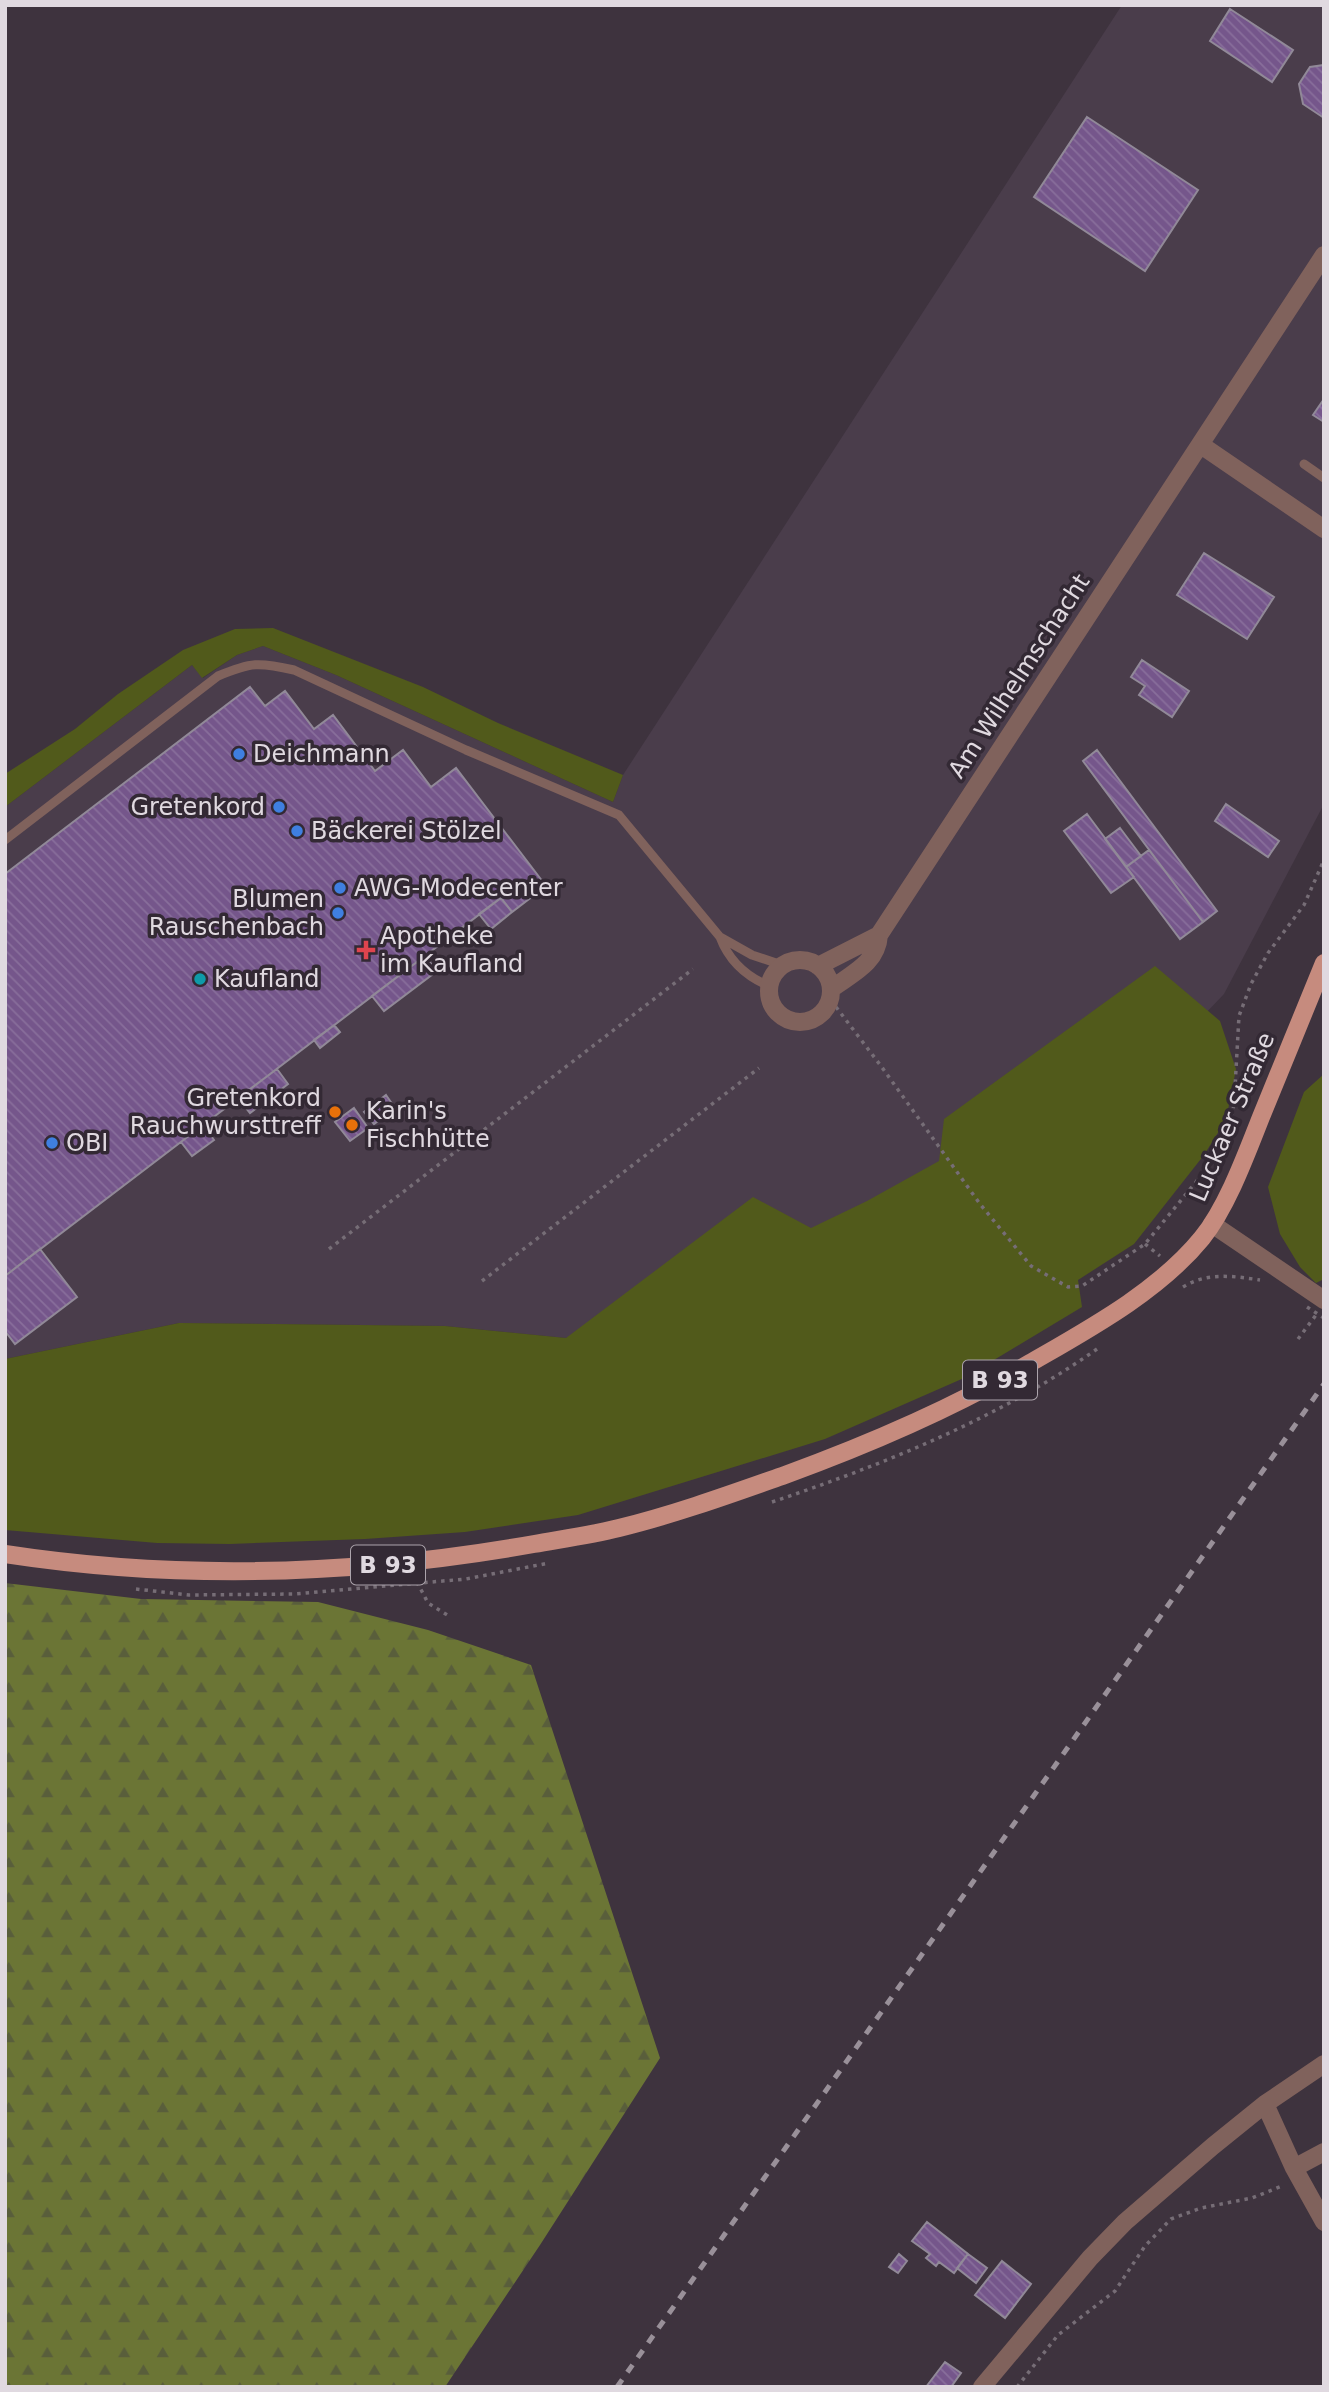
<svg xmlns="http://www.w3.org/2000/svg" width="1329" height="2392" font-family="'DejaVu Sans',sans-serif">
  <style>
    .commercial { fill: #4a3d4b }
    .green { fill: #515a1b }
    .forest { fill: url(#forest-firs) }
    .building { fill: url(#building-back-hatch); stroke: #918998; stroke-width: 2 }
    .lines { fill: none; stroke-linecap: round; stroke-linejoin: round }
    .path { stroke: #766d76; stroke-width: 3.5; stroke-dasharray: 3.5 5; stroke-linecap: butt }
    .service { stroke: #80625c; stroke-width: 9 }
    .minor { stroke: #80625c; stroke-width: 18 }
    .tertiary { stroke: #80625c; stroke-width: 18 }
    .primary { stroke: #c68b7e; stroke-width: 18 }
    .rail { stroke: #999099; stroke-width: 5; stroke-dasharray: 9 9; stroke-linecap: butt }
    .path-bridge { stroke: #766d76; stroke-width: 3.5; stroke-dasharray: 3.5 5; stroke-linecap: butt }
    .shop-dot { fill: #3f7fe0; stroke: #332934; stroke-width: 2.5 }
    .health-dot { fill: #e0444e; stroke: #332934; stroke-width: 2.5 }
    .culture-dot { fill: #0f9aa8; stroke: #332934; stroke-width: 2.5 }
    .food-dot { fill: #e8710a; stroke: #332934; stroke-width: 2.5 }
    .labels { text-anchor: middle; stroke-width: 7; stroke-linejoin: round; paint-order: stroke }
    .shield { fill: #332934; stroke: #aca4ac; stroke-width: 2 }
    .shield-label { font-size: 23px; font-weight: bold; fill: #e0d9e0 }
    .street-label { font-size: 24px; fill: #e0d9e0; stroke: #332934 }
    .poi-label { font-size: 24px; fill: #e0d9e0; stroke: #332934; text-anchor: start }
  </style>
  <defs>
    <pattern id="forest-firs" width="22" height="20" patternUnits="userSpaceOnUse" patternTransform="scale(1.75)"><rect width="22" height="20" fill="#6b7535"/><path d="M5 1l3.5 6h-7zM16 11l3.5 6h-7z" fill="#595e3b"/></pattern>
    <pattern id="building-back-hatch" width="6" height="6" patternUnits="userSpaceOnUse" patternTransform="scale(1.75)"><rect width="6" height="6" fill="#75568b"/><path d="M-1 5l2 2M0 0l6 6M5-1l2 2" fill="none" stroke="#886e9b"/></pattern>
  </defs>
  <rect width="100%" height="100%" fill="#3e333e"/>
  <path class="commercial" d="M1122 5H1324V804L1224 994 1057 1169 566 1338 445 1326 179 1323 5 1359V807L192 665 203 678 237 655 263 646 336 675 613 802 623 775Z"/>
  <path class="green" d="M273 628 423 687 498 723 623 775 613 802 336 675 263 646 237 655 202 678 192 665 5 807V774L75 729 118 694 183 650 235 629Z
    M1155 966 1220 1021 1236 1069 1226 1120 1204 1155 1134 1244 1078 1280 1082 1307 964 1378 825 1439 578 1515 465 1532 365 1539 230 1544 157 1543 5 1530V1359L179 1323 445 1326 566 1338 753 1197 811 1228 867 1201 939 1161 944 1119Z
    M1324 1074V1279L1316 1283 1300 1267 1280 1234 1268 1187 1304 1092Z"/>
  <path class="forest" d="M5 1583 141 1599 318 1602 428 1630 531 1665 660 2058 540 2245 445 2387H5Z"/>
  <path class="building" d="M1230 9 1293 50 1272 82 1210 41Z
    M1324 65V118L1303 104 1299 84 1310 67Z
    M1087 117 1198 190 1145 271 1034 197Z
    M1324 399V422L1313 415Z
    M1204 553 1274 597 1247 639 1177 595Z
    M1142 660 1189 691 1172 717 1139 695 1145 686 1131 677Z
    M250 687 265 706 285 691 314 729 333 715 375 771 403 750 431 787 456 768 546 886 512 912 501 898 5 1276V874Z
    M1097 750 1217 911 1203 922 1083 761Z
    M1226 804 1279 841 1268 857 1215 821Z
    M1087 814 1134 877 1111 893 1064 831Z
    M1120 828 1141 856 1126 867 1105 839Z
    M1149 850 1203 922 1180 939 1126 867Z
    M501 898 512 912 491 929 479 914Z
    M425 956 437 971 384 1011 372 996Z
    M334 1025 340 1032 320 1048 314 1040Z
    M277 1069 288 1084 250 1113 238 1098Z
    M386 1095 395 1108 374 1124 364 1112Z
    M354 1108 368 1128 350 1141 335 1122Z
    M203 1125 214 1140 192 1156 181 1142Z
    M40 1249 77 1297 15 1344 5 1331V1276Z
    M927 2222 968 2254 954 2273 939 2262 936 2266 926 2258 930 2254 912 2241Z
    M899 2254 907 2261 898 2273 889 2267Z
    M968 2254 987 2268 976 2283 957 2268Z
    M1002 2261 1031 2284 1005 2318 975 2295Z
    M945 2362 961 2373 951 2387H926Z"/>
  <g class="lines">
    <path class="path" d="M836 1007 881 1066 980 1204 1031 1266 1068 1287 1082 1286 1145 1244 1196 1182 1219 1148 1226 1135 1234 1105 1239 1016 1251 984 1268 953 1304 905 1324 860
      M1145 1244 1160 1256
      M329 1249 693 969
      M482 1281 759 1068
      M1183 1287C1207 1272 1233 1276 1260 1280
      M1298 1339 1316 1315
      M772 1502C885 1464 999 1418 1097 1349
      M417 1582 428 1603 449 1616
      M136 1589 189 1595 294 1594 466 1579 549 1563
      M1017 2387 1058 2335 1115 2291 1145 2246 1171 2219 1201 2208 1252 2198 1282 2186"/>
    <path class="service" d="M1304 464 1324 478
      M5 840 218 676C251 662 259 662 294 670L466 750 619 815 720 937C729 961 745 976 769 986
      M720 937 752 955 782 965"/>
    <path class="minor" d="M1201 445 1324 529
      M769 991a31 31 0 1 1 62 0a31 31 0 1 1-62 0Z
      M818 966 879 935
      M831 989C853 973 877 963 879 935L1324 255
      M1265 2104 1294 2168 1324 2222
      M1294 2168 1324 2152
      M982 2387 1090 2258 1125 2222 1213 2146 1265 2104 1324 2064"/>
    <path class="tertiary" d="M1212 1224 1324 1300"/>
    <path class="primary" d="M5 1554C181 1581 359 1575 534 1544 562 1539 591 1535 619 1528 676 1514 731 1494 785 1475 870 1444 952 1409 1030 1363 1089 1329 1159 1291 1202 1238 1227 1207 1246 1155 1261 1117 1282 1066 1303 1014 1324 963"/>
    <path class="rail" d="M617 2387 1324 1384"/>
    <path class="path-bridge" d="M1307 1307 1324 1318"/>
  </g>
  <g class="shop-dot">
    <circle cx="239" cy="754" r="7"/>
    <circle cx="279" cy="807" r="7"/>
    <circle cx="297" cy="831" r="7"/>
    <circle cx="340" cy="888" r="7"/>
    <circle cx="338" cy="913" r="7"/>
    <circle cx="52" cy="1143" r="7"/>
  </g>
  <path class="health-dot" d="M362.5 939.5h7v7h7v7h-7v7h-7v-7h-7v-7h7z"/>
  <circle class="culture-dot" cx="200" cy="979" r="7"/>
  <g class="food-dot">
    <circle cx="335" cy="1112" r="7"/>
    <circle cx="352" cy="1125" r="7"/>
  </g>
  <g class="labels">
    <g class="shield">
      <rect x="963" y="1360.5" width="74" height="39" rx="5"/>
      <rect x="351" y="1545.5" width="74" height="39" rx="5"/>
    </g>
    <g class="shield-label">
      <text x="1000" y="1388">B 93</text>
      <text x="388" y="1573">B 93</text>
    </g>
    <g class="street-label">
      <text transform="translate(1019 676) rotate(-57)" y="8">Am Wilhelmschacht</text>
      <text transform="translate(1232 1117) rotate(-67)" y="8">Luckaer Straße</text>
    </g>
    <g class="poi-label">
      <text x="253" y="762">Deichmann</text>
      <text x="265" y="815" text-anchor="end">Gretenkord</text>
      <text x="311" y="839">Bäckerei Stölzel</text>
      <text x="354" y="896">AWG-Modecenter</text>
      <text x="324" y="907" text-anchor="end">Blumen<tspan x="324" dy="28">Rauschenbach</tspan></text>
      <text x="380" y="944">Apotheke<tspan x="380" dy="28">im Kaufland</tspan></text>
      <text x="214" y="987">Kaufland</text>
      <text x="321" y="1106" text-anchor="end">Gretenkord<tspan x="321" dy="28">Rauchwursttreff</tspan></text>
      <text x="366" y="1119">Karin's<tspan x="366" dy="28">Fischhütte</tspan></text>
      <text x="66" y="1151">OBI</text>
    </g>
  </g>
  <rect width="1329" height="2392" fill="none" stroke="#e0d9e0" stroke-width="14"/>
</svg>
